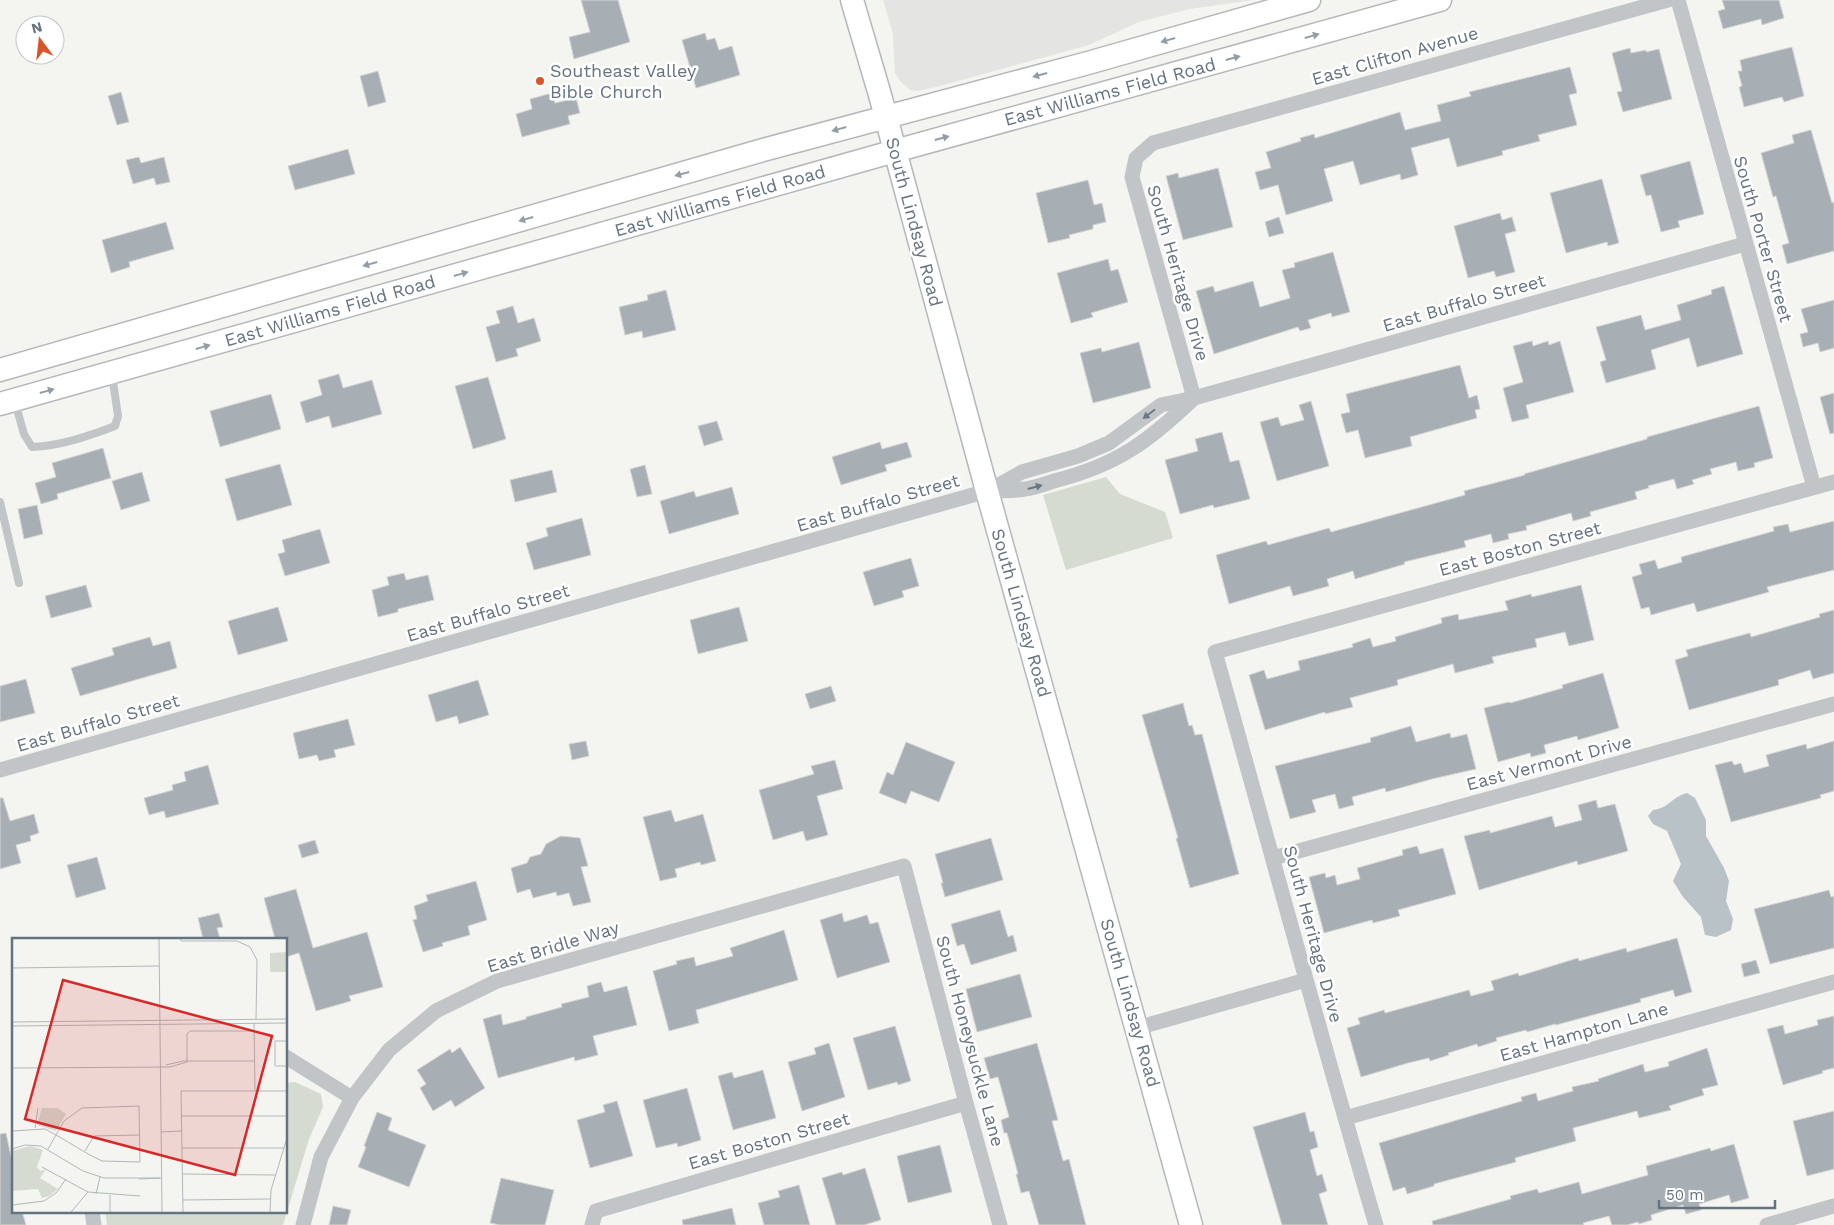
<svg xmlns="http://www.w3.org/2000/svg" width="1834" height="1225" font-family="'Work Sans',sans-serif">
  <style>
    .built { fill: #e4e5e3 }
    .green { fill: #d5dbd1 }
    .water { fill: #b9c3c7 }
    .building { fill: #a8afb4; stroke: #d5d5d3 }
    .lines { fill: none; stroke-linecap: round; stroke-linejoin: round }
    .secondary-casing { stroke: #b4b8bc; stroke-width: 25 }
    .lane { stroke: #c2c5c8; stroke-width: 8 }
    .street { stroke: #c2c5c8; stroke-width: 15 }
    .secondary { stroke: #fff; stroke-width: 22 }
    .oneway { fill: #929da6 }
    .oneway2 { fill: #697784 }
    .poi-dot { fill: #db5329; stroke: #fff; stroke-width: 2 }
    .labels { text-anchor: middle; stroke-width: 5; stroke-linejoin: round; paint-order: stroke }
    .street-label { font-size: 18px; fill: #647380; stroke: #fff }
    .poi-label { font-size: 18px; fill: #647380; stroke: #fff; text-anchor: start }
    .inset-road { fill: none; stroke: #b1b8bc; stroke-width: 1 }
    .view { fill: #d62828; fill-opacity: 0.15; stroke: #d62828; stroke-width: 2.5 }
    .inset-edge { fill: none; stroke: #647380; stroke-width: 2.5 }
  </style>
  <rect width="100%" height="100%" fill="#f4f4f0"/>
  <path class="built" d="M883 0H1254L1190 9 1139 22 1089 45 940 86 917 91 910 90 901 82 895 73 893 34Z"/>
  <path class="green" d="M1106 477 1120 494 1165 512 1173 538 1066 570 1043 495Z
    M295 1082 321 1094 323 1107 309 1139 283 1225H107L105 1211H286V1083Z"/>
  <path class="water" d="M1687 793 1695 798 1706 820V836L1724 868 1729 881 1726 901 1733 919 1731 930 1716 937 1705 935 1701 917 1683 897 1673 881 1681 864 1667 831 1653 824 1648 816 1653 810C1670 808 1671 797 1687 793Z"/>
  <path class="building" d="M581 0H618L630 42 574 59 569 37 590 32Z
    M1722 0H1779L1784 18 1762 25 1761 19 1723 29 1718 11 1725 9Z
    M705 33 707 40 715 38 719 50 732 46 740 75 696 88 682 40Z
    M1792 47 1804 96 1784 102 1782 97 1744 107 1739 87 1742 86 1738 71H1742L1740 60Z
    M1630 48 1631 53 1646 50V52L1659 49 1672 99 1623 112 1617 92 1622 91 1612 53Z
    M1570 67 1577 93 1569 95 1577 125 1538 135 1540 141 1502 151 1503 155 1457 167 1449 138 1411 148 1418 175 1401 180 1400 174 1360 185 1353 161 1324 169 1333 201 1286 215 1278 185 1260 190 1255 172 1271 168 1266 152 1301 141 1300 138 1314 134 1315 138 1400 112 1405 130 1441 121 1437 105 1471 96 1469 92Z
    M378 71 386 102 368 107 360 76Z
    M121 92 129 122 117 125 108 96Z
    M552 93 555 103 576 98 580 113 568 116 570 124 522 137 516 114 532 109 530 99Z
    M1811 130 1832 203 1834 202V251L1787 264 1782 245 1789 243 1776 196 1773 197 1761 153 1794 143 1792 135Z
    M348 149 355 174 295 190 288 166Z
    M139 157 141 163 164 157 170 182 156 185 154 178 133 184 126 160Z
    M1690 161 1704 214 1678 221 1680 227 1661 232 1651 195 1646 196 1640 175Z
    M1218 168 1233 227 1183 240 1166 176 1178 173 1179 178Z
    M1602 179 1619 243 1608 246 1607 242 1566 253 1550 193Z
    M1088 180 1094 205 1102 203 1106 222 1093 225V229L1069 235 1070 238 1048 243 1036 193Z
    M1500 213 1502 220 1512 217 1516 231 1505 234 1515 272 1496 277 1494 271 1468 278 1454 226Z
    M1279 217 1284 233 1269 237 1265 222Z
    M166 222 174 249 129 262 130 267 111 273 102 240Z
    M1333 252 1350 312 1332 317 1331 313 1308 320 1311 328 1300 331 1298 327 1214 354 1196 291 1213 286 1215 292 1253 281 1260 307 1290 298 1282 270 1295 267 1294 263Z
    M1108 259 1111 271 1118 269 1128 302 1091 313 1093 317 1071 323 1057 273Z
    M1724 286 1743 354 1697 367 1689 338 1651 350 1656 369 1606 383 1600 362 1606 360 1596 327 1641 315 1645 330 1681 320 1677 305 1712 294 1711 290Z
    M666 290 676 330 643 338 642 331 625 335 619 307 648 300 647 295Z
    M1834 300V348L1820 352 1818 343 1803 347 1800 334 1808 332 1801 309Z
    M513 306 518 323 534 318 541 341 516 349 518 356 496 362 486 327 500 323 496 311Z
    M1532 341 1533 346 1548 341 1549 345 1560 341 1574 392 1526 405 1529 418 1512 422 1503 388 1523 382 1513 346Z
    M1139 342 1151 388 1093 403 1080 353 1101 348 1102 352Z
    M1460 365 1469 398 1477 395 1480 409 1475 410 1477 418 1410 437 1412 446 1365 458 1358 430 1346 433 1341 414 1350 412 1346 394Z
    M339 374 343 388 372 380 382 414 332 428 329 416 306 423 300 402 322 395 318 380Z
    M488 377 506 439 473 449 455 386Z
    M1834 393V433L1830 434 1820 397Z
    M271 394 281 429 220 447 210 411Z
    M1311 401 1329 466 1277 481 1260 422 1278 417 1281 426 1304 420 1299 405Z
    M1759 406 1773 458 1754 463 1755 467 1738 471 1736 462 1710 469 1712 474 1692 480 1694 484 1677 489 1674 479 1648 486 1649 488 1635 492 1637 499 1590 512 1591 516 1573 521 1571 513 1526 526 1527 530 1508 534 1509 539 1493 543 1491 534 1464 541 1466 547 1404 562 1405 564 1355 579 1353 571 1327 579 1329 586 1293 596 1290 586 1229 604 1216 555 1266 541 1268 545 1329 528 1331 532 1465 495 1464 491 1525 475 1524 474 1647 439V437Z
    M717 421 723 440 704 446 698 426Z
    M1222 432 1230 462 1239 460 1250 499 1214 508 1213 505 1180 514 1165 460 1198 451 1195 439Z
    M880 442 882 449 907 442 912 457 885 465 887 471 841 485 832 457Z
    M103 448 111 478 57 494 58 499 41 504 35 483 56 477 52 463Z
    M280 464 292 505 237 521 225 479Z
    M645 465 652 494 637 497 630 469Z
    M552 470 557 492 515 502 510 480Z
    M142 472 150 501 121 510 112 481Z
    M732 487 739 514 669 534 660 501 694 491 696 497Z
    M37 505 43 534 24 539 18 509Z
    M582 518 591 555 534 570 526 543 548 536 546 528Z
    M1834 521V570L1767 587 1769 592 1697 612 1694 603 1651 615 1649 607 1641 609 1632 577 1642 574 1639 564 1655 560 1658 569 1682 562 1681 557 1774 531 1773 527 1788 524 1790 532Z
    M320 529 330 563 285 576 278 554 285 552 282 540Z
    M911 558 919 586 902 591 904 597 874 606 863 572Z
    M404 573 406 580 428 575 434 600 398 609V612L378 617 372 590 389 585 387 577Z
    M86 585 92 607 51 618 45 596Z
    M1581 585 1594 640 1569 646 1565 632 1535 639 1537 647 1492 657 1494 663 1455 673 1453 664 1397 680 1398 685 1350 698 1353 707 1325 714V712L1265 730 1249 675 1264 670 1267 679 1300 670 1298 661 1353 647 1352 644 1370 638 1373 647 1396 641 1395 637 1442 623 1441 618 1458 614 1459 620 1508 610 1505 601 1531 594 1532 597Z
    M278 607 288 641 238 655 228 621Z
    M739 607 748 641 698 654 690 620Z
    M1834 610V673L1813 679 1810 670 1778 680 1779 685 1689 710 1675 660 1688 656 1686 650 1750 633 1751 637 1820 617 1819 614Z
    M150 637 153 646 170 641 177 668 80 696 71 668 114 655 112 648Z
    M1603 673 1619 728 1578 740 1577 736 1544 745 1546 753 1531 757 1530 753 1498 762 1484 708 1509 702 1510 703 1563 688 1562 685Z
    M26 679 35 713 0 722V686Z
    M478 680 489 715 459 724 457 716 436 722 428 695Z
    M831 686 836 701 810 709 805 694Z
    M1183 703 1189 726 1192 725 1195 735 1202 734 1239 874 1190 888 1176 838H1178L1142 715Z
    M348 719 355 745 334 750 336 757 319 761 317 755 299 759 293 733Z
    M1411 726 1416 742 1450 733 1451 738 1467 734 1476 769 1432 779 1386 792 1385 788 1352 797 1354 805 1339 809 1335 794 1312 800 1316 812 1290 819 1275 766 1371 742 1370 738Z
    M586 741 589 756 572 760 569 744Z
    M1834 741V791L1820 795 1821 798 1731 822 1715 765 1732 761 1734 765 1741 763 1744 773 1769 766 1766 755 1806 744 1807 749Z
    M906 742 955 762 939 802 911 791 906 804 879 793 887 772 893 775Z
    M835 760 843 789 817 796 828 835 806 841 803 831 773 840 759 790 814 774 811 766Z
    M208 765 219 804 166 818 164 811 149 815 144 798 173 790 172 785 186 781 184 772Z
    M0 798H3L10 821 34 814 39 833 30 836 31 841 16 845 21 863 0 869Z
    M1596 800 1598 808 1615 804 1628 851 1578 865 1577 861 1479 890 1464 836 1490 830V833L1552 816 1555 827 1582 820 1578 805Z
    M671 810 675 822 703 814 716 861 701 865 700 862 675 869 677 877 660 881 643 817Z
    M561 836 580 838 588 866 581 867 591 902 573 906 569 893 557 896 556 892 533 898 530 889 517 893 511 868 527 863 530 857 541 854 546 844Z
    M991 838 1003 880 945 897 941 883H943L935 854Z
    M315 840 319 853 302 858 298 845Z
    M1417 846 1420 854 1443 848 1456 894 1398 910 1400 916 1373 923 1372 920 1324 933 1309 877 1325 873 1326 878 1335 875 1337 885 1360 879 1357 868 1403 855 1402 850Z
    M97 857 106 889 76 898 67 865Z
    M476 881 487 920 468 926 470 935 442 943 443 946 423 952 413 920 417 919 414 906 428 901 426 895Z
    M296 889 313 948 367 932 383 987 349 996 351 1001 316 1011 299 953 286 957V939H275L264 898Z
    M1829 890 1831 897 1834 896V948L1770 964 1754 909Z
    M1000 910 1008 937 1013 935 1017 951 971 965 964 944 957 946 951 924Z
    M219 913 223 927 217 928 220 939H203L198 918Z
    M842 913 844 922 867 915 870 924 878 922 890 962 837 978 820 920Z
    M784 930 798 980 696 1010 699 1023 669 1031 653 971 677 964 676 961 694 957 696 966 733 956 730 948Z
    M1677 938 1692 992 1675 997 1673 990 1640 999 1641 1002 1556 1025 1555 1024 1527 1032 1526 1030 1496 1038 1497 1041 1478 1047 1477 1044 1448 1053 1449 1055 1430 1061 1429 1058 1408 1063 1361 1077 1347 1028 1360 1024 1358 1018 1384 1010 1385 1013 1469 990 1471 996 1494 990 1491 981 1518 973 1519 976 1578 958 1579 961 1626 948 1627 952Z
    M1756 960 1760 973 1744 977 1741 964Z
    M1020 974 1032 1017 977 1032 966 989Z
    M601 982 604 992 627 986 637 1025 593 1036 598 1055 575 1061 574 1057 498 1078 483 1019 501 1014 503 1025 526 1019V1017L562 1007 561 1004 589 997 587 986Z
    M1834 1016V1068L1822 1071 1823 1073 1783 1085 1767 1029 1783 1025 1785 1034 1818 1025 1817 1020Z
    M895 1026 911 1081 898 1085 897 1082 868 1090 853 1038Z
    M829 1043 845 1097 802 1111 788 1062 816 1054 814 1048Z
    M1037 1043 1058 1120 1052 1121 1063 1161 1069 1159 1086 1225H1039L1029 1191 1021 1193 1016 1174H1018L1007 1133H1004L1001 1120 1009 1117 998 1077 990 1079 984 1058Z
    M460 1047 485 1088 455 1107 451 1100 433 1111 420 1088 426 1084 417 1070 450 1049 452 1053Z
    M1707 1048 1718 1085 1702 1089 1704 1095 1669 1106 1671 1110 1639 1118 1637 1111 1573 1128 1576 1141 1515 1158 1516 1162 1434 1184V1186L1407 1194 1405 1187 1393 1191 1379 1143 1522 1101 1521 1097 1536 1093 1538 1101 1573 1091 1572 1087 1599 1081 1598 1079 1643 1064 1645 1072 1669 1066 1668 1062Z
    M763 1070 776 1118 733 1130 718 1076 732 1072 734 1078Z
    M687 1088 701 1140 678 1147 677 1143 656 1148 643 1100Z
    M617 1101 633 1156 590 1168 577 1120 605 1112 603 1105Z
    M1834 1111V1169L1807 1176 1793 1121Z
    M377 1112 392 1118 388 1130 426 1145 409 1187 358 1167 366 1147 364 1146Z
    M1305 1112 1310 1132 1314 1131 1318 1147 1310 1150 1317 1176 1322 1174 1327 1191 1319 1194 1328 1225H1282L1253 1127Z
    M6 1133 12 1161H14V1211H22L26 1225H0V1134Z
    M1734 1144 1749 1198 1731 1203 1729 1195 1699 1204 1701 1210 1686 1214 1683 1205 1651 1215 1652 1220 1639 1224 1638 1222 1627 1225H1612L1609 1216 1583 1223 1584 1225H1433L1432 1221 1511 1199 1510 1196 1537 1189 1539 1193 1579 1182 1582 1194 1648 1175 1646 1166 1710 1148 1711 1151Z
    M940 1145 952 1192 908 1203 897 1156Z
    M865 1168 881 1220 864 1225H836L822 1178 842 1172 843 1175Z
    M501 1178 554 1190 545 1225H500L490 1223Z
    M799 1185 810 1225H764L758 1203 780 1197 778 1191Z
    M333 1206 351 1210 347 1225H329Z
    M732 1208 736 1225H683L682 1220Z"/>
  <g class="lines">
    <defs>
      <path id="secondary" d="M852 0 880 95 987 491 1191 1225
        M0 370 763 150 1088 63 1309 0
        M0 404 895 151 1440 0"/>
    </defs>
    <use href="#secondary" class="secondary-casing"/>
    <path class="lane" d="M15 402 24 434 32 447C60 446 89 436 115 426L118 416 112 374
      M0 502 19 583"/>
    <path class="street" d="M1678 0 1814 487
      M1194 398 1132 177 1136 158 1153 143 1668 0
      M990 490 1022 472 1078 456 1109 443 1161 405 1194 398 1745 244
      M0 770 987 491C999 491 1012 491 1025 489 1035 488 1045 484 1054 481 1117 465 1148 442 1194 398
      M1273 858 1834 704
      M1137 1028 1306 980
      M286 1057 352 1098
      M1345 1118 1834 982
      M92 1211 94 1225
      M303 1225 321 1157 352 1098 389 1050 436 1011 497 981 904 866 966 1103 1000 1225
      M592 1225 596 1211 966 1103
      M1376 1225C1320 1035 1269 843 1215 652L1834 482
      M1767 1225 1834 1206"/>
    <use href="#secondary" class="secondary"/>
  </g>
  <defs><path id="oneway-solid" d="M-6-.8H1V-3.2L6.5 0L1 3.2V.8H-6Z" transform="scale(1.25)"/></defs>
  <g class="oneway">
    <use href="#oneway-solid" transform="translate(1312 36) rotate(-16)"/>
    <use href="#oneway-solid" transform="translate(1168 40) rotate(164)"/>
    <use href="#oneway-solid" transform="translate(1233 58) rotate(-15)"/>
    <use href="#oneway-solid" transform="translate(1040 75) rotate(165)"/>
    <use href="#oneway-solid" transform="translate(839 129) rotate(164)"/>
    <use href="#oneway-solid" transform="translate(942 138) rotate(-15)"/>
    <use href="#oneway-solid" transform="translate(682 174) rotate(165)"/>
    <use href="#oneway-solid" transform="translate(526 219) rotate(164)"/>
    <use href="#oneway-solid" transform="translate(370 264) rotate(164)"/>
    <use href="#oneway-solid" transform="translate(461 274) rotate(-16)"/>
    <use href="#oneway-solid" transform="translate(203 347) rotate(-16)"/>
    <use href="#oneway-solid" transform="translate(47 391) rotate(-16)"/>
  </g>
  <g class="oneway2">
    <use href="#oneway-solid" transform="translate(1149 414) rotate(143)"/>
    <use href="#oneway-solid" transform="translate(1035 487) rotate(-15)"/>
  </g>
  <circle class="poi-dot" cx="540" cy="81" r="5"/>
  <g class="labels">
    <g class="street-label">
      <text transform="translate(1395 56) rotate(-16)" y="6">East Clifton Avenue</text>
      <text transform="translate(1110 92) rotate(-15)" y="6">East Williams Field Road</text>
      <text transform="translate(720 201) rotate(-16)" y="6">East Williams Field Road</text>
      <text transform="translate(914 222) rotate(75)" y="6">South Lindsay Road</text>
      <text transform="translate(1763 239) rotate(74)" y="6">South Porter Street</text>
      <text transform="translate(1178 273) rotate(74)" y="6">South Heritage Drive</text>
      <text transform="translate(1464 303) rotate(-16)" y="6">East Buffalo Street</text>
      <text transform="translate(330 311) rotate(-16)" y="6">East Williams Field Road</text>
      <text transform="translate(878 503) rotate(-16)" y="6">East Buffalo Street</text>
      <text transform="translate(1520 549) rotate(-15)" y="6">East Boston Street</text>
      <text transform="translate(488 613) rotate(-16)" y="6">East Buffalo Street</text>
      <text transform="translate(1021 613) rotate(74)" y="6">South Lindsay Road</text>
      <text transform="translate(98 723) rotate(-16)" y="6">East Buffalo Street</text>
      <text transform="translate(1549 763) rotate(-15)" y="6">East Vermont Drive</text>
      <text transform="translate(1313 934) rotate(75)" y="6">South Heritage Drive</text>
      <text transform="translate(553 947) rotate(-17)" y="6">East Bridle Way</text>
      <text transform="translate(1130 1003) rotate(74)" y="6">South Lindsay Road</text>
      <text transform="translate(1584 1032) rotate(-16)" y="6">East Hampton Lane</text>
      <text transform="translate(970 1041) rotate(75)" y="6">South Honeysuckle Lane</text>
      <text transform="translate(769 1141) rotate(-16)" y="6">East Boston Street</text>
    </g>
    <g class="poi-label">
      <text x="550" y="77">Southeast Valley<tspan x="550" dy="21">Bible Church</tspan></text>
    </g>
  </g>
  <g transform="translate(12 938)">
    <rect width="275" height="275" fill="#f4f4f0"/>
    <path d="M275 14V34H258V15ZM30 170H46L54 176 44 193 25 187ZM18 208 31 212 25 229 28 233 34 231 28 240 46 251 37 258 30 260 26 251 0 253V213Z" fill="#d5dbd1"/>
    <path class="inset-road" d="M147 1 150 274M169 1V3H225L238 9 245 22 244 81M0 30 147 28M0 84 275 81M242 85 243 153M0 88 275 85M275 103H263V128H275M175 124V96L178 93H242M154 127 171 123H242M0 130 158 129 175 124M170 178H275M23 190 26 170M0 193 33 191 44 197 78 217 90 223 128 224 127 168 70 170 52 183 36 211M149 194 170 193M170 210H272M0 211 13 207 29 208 71 233 92 240H149M73 213 82 198 127 197M30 229 76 254 128 258M171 236 263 237M127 241 148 240M84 256 88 239M171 262 258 261M0 267 32 263 44 255 54 241M59 274 76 254M98 274V257M171 274 169 153H275M258 274 259 252 275 200"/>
    <path class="view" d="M51 42 260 98 223 237 13 181Z"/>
    <rect width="275" height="275" class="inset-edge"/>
  </g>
  <g transform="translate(40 40) rotate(345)"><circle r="24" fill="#ffffff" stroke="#c1c7cc"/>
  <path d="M0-4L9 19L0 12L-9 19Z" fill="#db5329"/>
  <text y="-8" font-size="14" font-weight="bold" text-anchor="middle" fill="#647380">N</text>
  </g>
  <path d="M1659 1200v8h116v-8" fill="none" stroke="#647380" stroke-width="2.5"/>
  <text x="1666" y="1200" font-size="15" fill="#647380" stroke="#ffffff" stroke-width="4" paint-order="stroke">50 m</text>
</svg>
